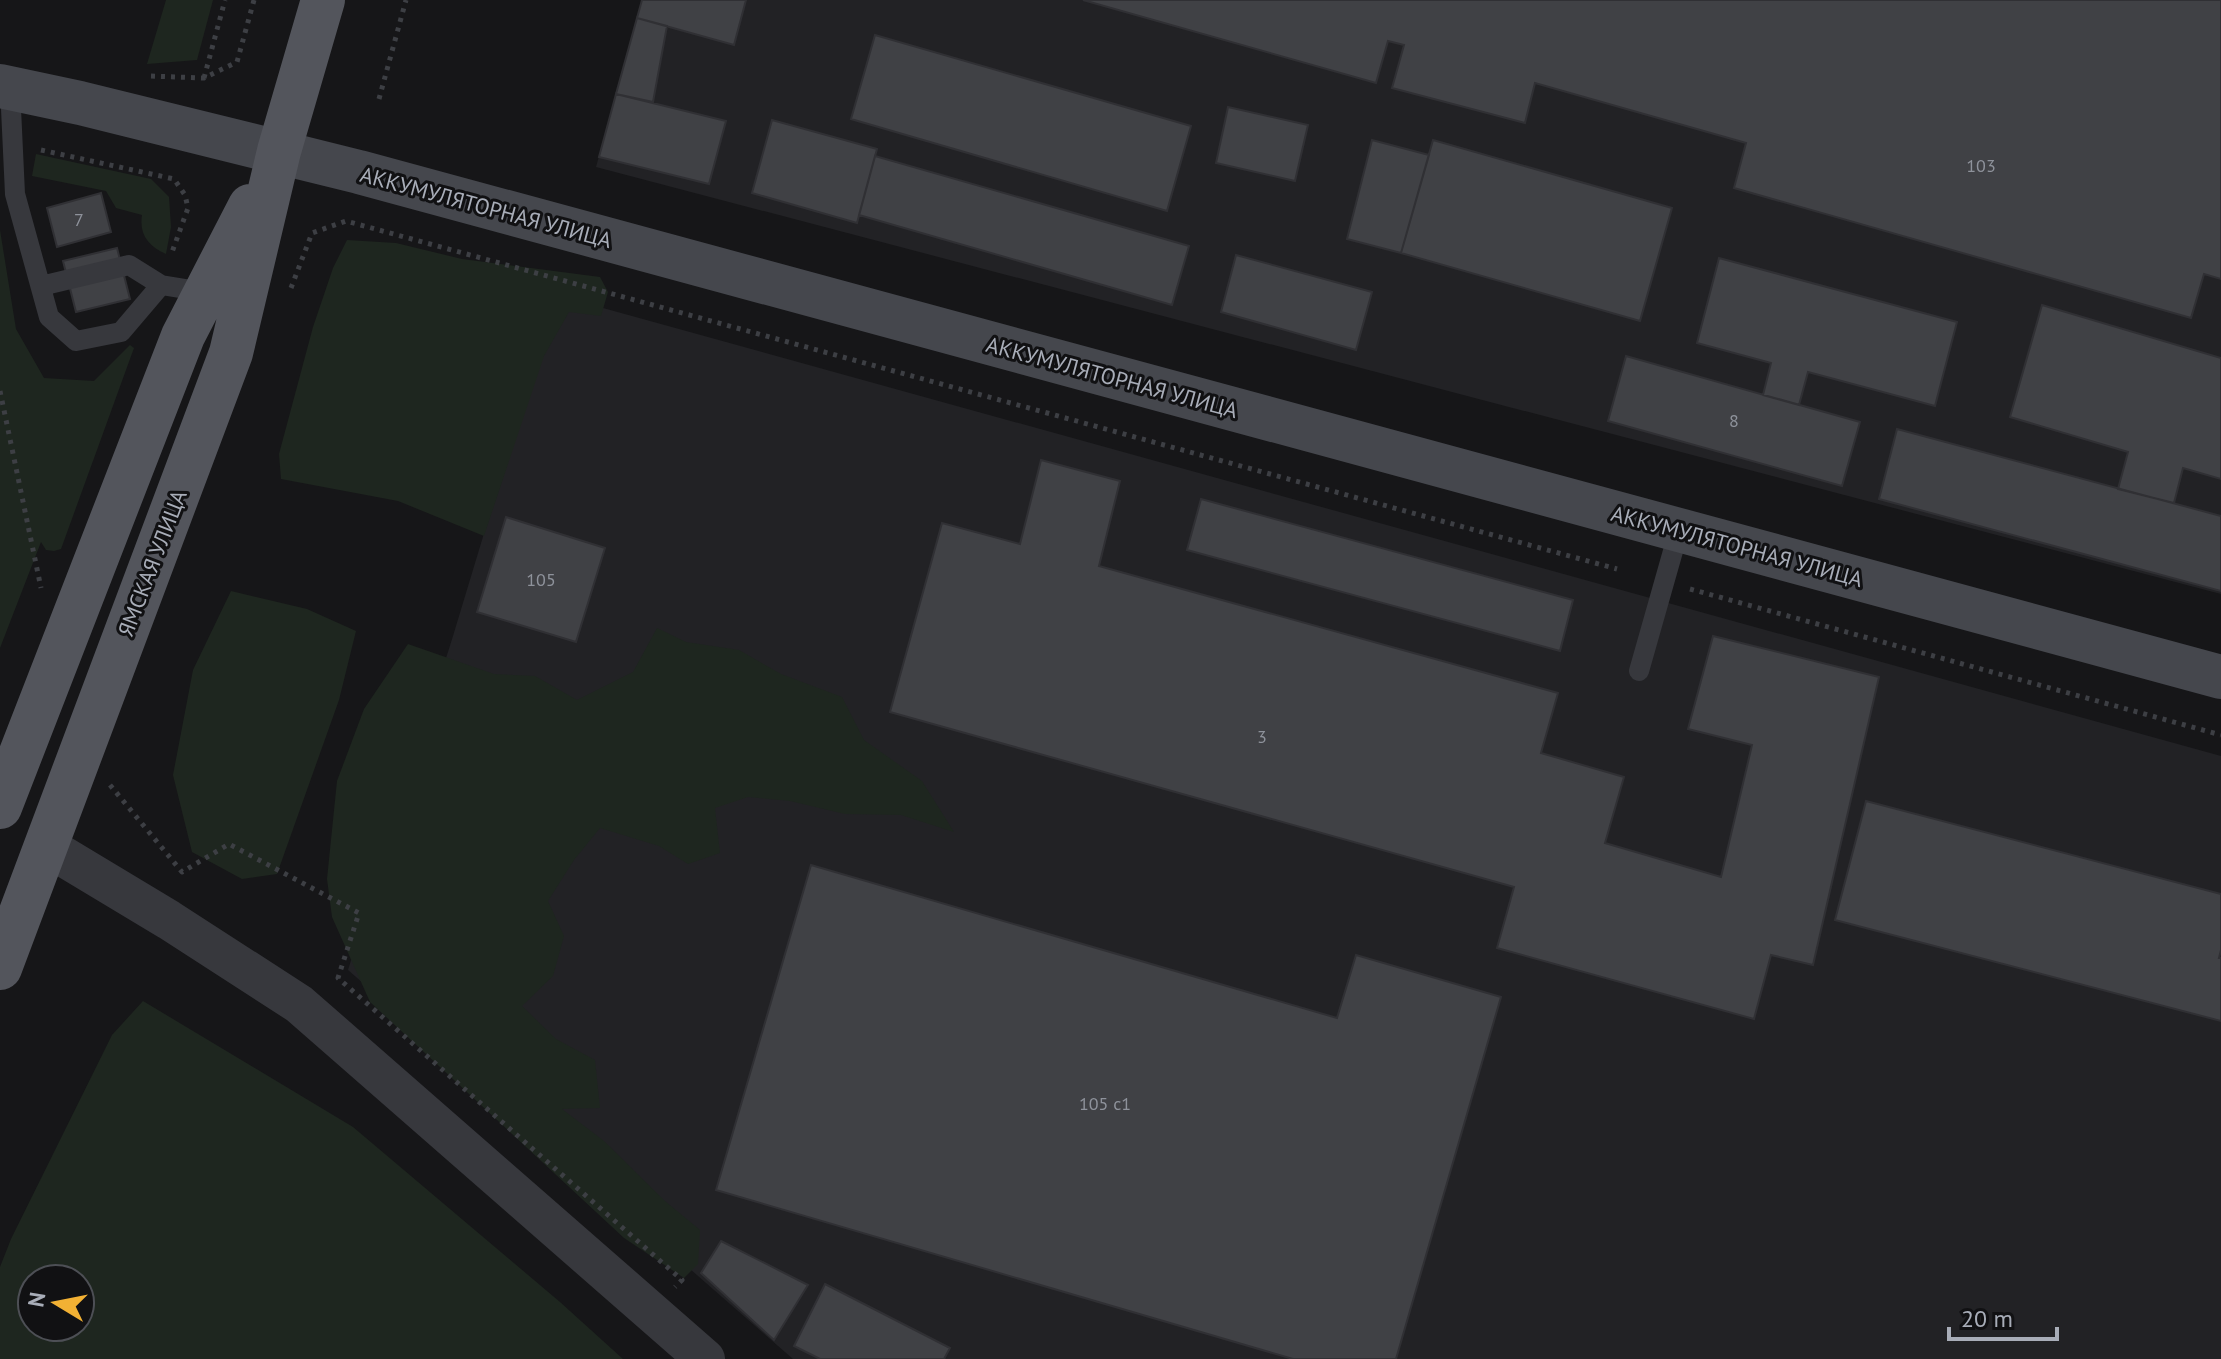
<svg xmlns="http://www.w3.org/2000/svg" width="2221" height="1359" font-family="'PT Sans',sans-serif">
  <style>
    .built { fill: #222225 }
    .green { fill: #1e261f; fill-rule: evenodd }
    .building { fill: #404145; stroke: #303034; stroke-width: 2 }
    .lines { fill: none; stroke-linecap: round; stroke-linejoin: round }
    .path { stroke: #3d3f44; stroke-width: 5; stroke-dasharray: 4 6; stroke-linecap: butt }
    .lane { stroke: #37383d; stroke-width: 20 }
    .street { stroke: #37383d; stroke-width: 40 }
    .secondary { stroke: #45474d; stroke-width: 44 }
    .primary { stroke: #53555c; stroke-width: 44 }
    .labels { text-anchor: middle; stroke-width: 6; stroke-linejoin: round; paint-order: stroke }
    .number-label { font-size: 18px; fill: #8e929b }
    .street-label { font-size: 22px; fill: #a8adb8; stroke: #111113 }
  </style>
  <rect width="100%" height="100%" fill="#161618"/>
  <path class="built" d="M642 0H2221V594L596 167Z
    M556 295 2221 756V1359H793L348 970 453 636Z"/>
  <path class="green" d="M166 0H213L197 60 147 64Z
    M36 154 151 179 169 197 171 227 166 254C148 246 139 234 142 215L116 208 106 191 32 176Z
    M0 230 16 329 44 378 94 381 130 345 134 348 61 549 54 551 46 550 41 542 0 648Z
    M347 240 396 243 462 259 600 277 608 292 601 316 569 312 544 356 484 536 398 501 281 479 279 454 313 327 333 268Z
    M231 591 307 609 356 631 339 700 277 874 242 879 192 852 173 775 193 670Z
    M657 628 686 642 739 650 781 674 842 697 864 740 922 781 954 832 901 815 845 814 790 801 748 797 715 808 720 853 688 864 659 846 600 828 574 860 548 901 564 936 553 976 522 1006 556 1039 595 1060 600 1108 562 1109 604 1141 665 1201 700 1230 698 1264 684 1278 624 1238 370 1002 332 917 327 879 337 781 364 709 408 644 494 674 535 676 577 700 633 672Z
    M143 1001 353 1127 560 1302 623 1359H0V1267L11 1239 112 1035ZM32 1279H80V1327H32Z"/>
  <path class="building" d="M642 0H746L734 45 637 18Z
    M1083 0H2221V279L2204 274 2191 318 1734 188 1746 143 1535 83 1525 123 1392 88 1404 45 1388 41 1376 83Z
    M637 18 667 26 653 102 616 94Z
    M875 35 1191 126 1167 211 851 119Z
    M616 94 726 121 709 184 599 157Z
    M1228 107 1308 125 1295 181 1216 163Z
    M772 120 877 149 857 223 752 193Z
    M1372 140 1429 155 1401 253 1347 239Z
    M1433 140 1672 208 1640 321 1401 253Z
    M875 156 1189 246 1172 305 859 215Z
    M101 193 111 232 57 247 47 208Z
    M117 248 130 299 76 312 63 261Z
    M1236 255 1372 292 1356 350 1221 312Z
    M1719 258 1957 322 1935 406 1808 372 1799 405 1763 395 1771 363 1697 343Z
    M2042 305 2221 358V479L2183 468 2174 503 2118 489 2128 452 2010 417Z
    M1626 356 1860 422 1842 486 1608 421Z
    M1897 429 2221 516V591L1879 499Z
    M1041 460 1120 481 1099 566 1558 693 1541 753 1624 777 1605 843 1721 877 1752 745 1688 729 1713 636 1879 677 1813 965 1771 955 1754 1019 1497 948 1514 887 890 712 942 523 1020 544Z
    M1201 499 1573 600 1560 651 1187 550Z
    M506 517 605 548 576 642 477 612Z
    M1866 801 2221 894V950L2219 958H2221V1021L1835 920Z
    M811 865 1337 1018 1356 955 1501 997 1396 1359H1293L716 1190Z
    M721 1241 808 1285 774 1340 701 1273Z
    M825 1284 950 1348 944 1359H820L794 1346Z"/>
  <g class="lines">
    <path class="path" d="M151 76 204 78 237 62 254 0
      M204 78 225 0
      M379 99 406 0
      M41 150 174 179 185 195 188 208 171 255
      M291 288 312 233 346 221 1617 569
      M0 391 41 588
      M1690 589 2221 735
      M110 785 182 872 229 844 359 913 338 978 682 1280 675 1287"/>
    <path class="lane" d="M10 87 15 194 49 317 76 341 121 332 161 285 204 292
      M41 286 129 265 161 285
      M1639 671 1679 530"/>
    <path class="street" d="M46 846 169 920 299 1004 705 1359"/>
    <path class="secondary" d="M0 86 80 103 359 172 2221 677"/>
    <path class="primary" d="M0 807 183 336 250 206
      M0 968 231 353 279 151 323 0"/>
  </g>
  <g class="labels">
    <g class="number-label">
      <text x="1981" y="172">103</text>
      <text x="79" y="226">7</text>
      <text x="1734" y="427">8</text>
      <text x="541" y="586">105</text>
      <text x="1262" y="743">3</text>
      <text x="1105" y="1110">105 c1</text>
    </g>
    <g class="street-label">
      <text transform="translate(486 207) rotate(15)" y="8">АККУМУЛЯТОРНАЯ УЛИЦА</text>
      <text transform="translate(1112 377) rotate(15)" y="8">АККУМУЛЯТОРНАЯ УЛИЦА</text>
      <text transform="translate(1737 546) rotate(15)" y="8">АККУМУЛЯТОРНАЯ УЛИЦА</text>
      <text transform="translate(152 563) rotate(-69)" y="8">ЯМСКАЯ УЛИЦА</text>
    </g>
  </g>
  <g transform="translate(56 1303) rotate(280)"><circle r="38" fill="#111113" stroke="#4d4f55" stroke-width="2"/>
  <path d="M0-6L14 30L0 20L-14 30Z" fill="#f2b134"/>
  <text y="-12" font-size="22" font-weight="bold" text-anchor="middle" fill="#a8adb8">N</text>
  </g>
  <path d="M1949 1327v12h108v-12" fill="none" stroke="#a8adb8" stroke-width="4"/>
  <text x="1961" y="1327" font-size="24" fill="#a8adb8" stroke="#111113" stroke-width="6" paint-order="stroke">20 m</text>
</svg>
